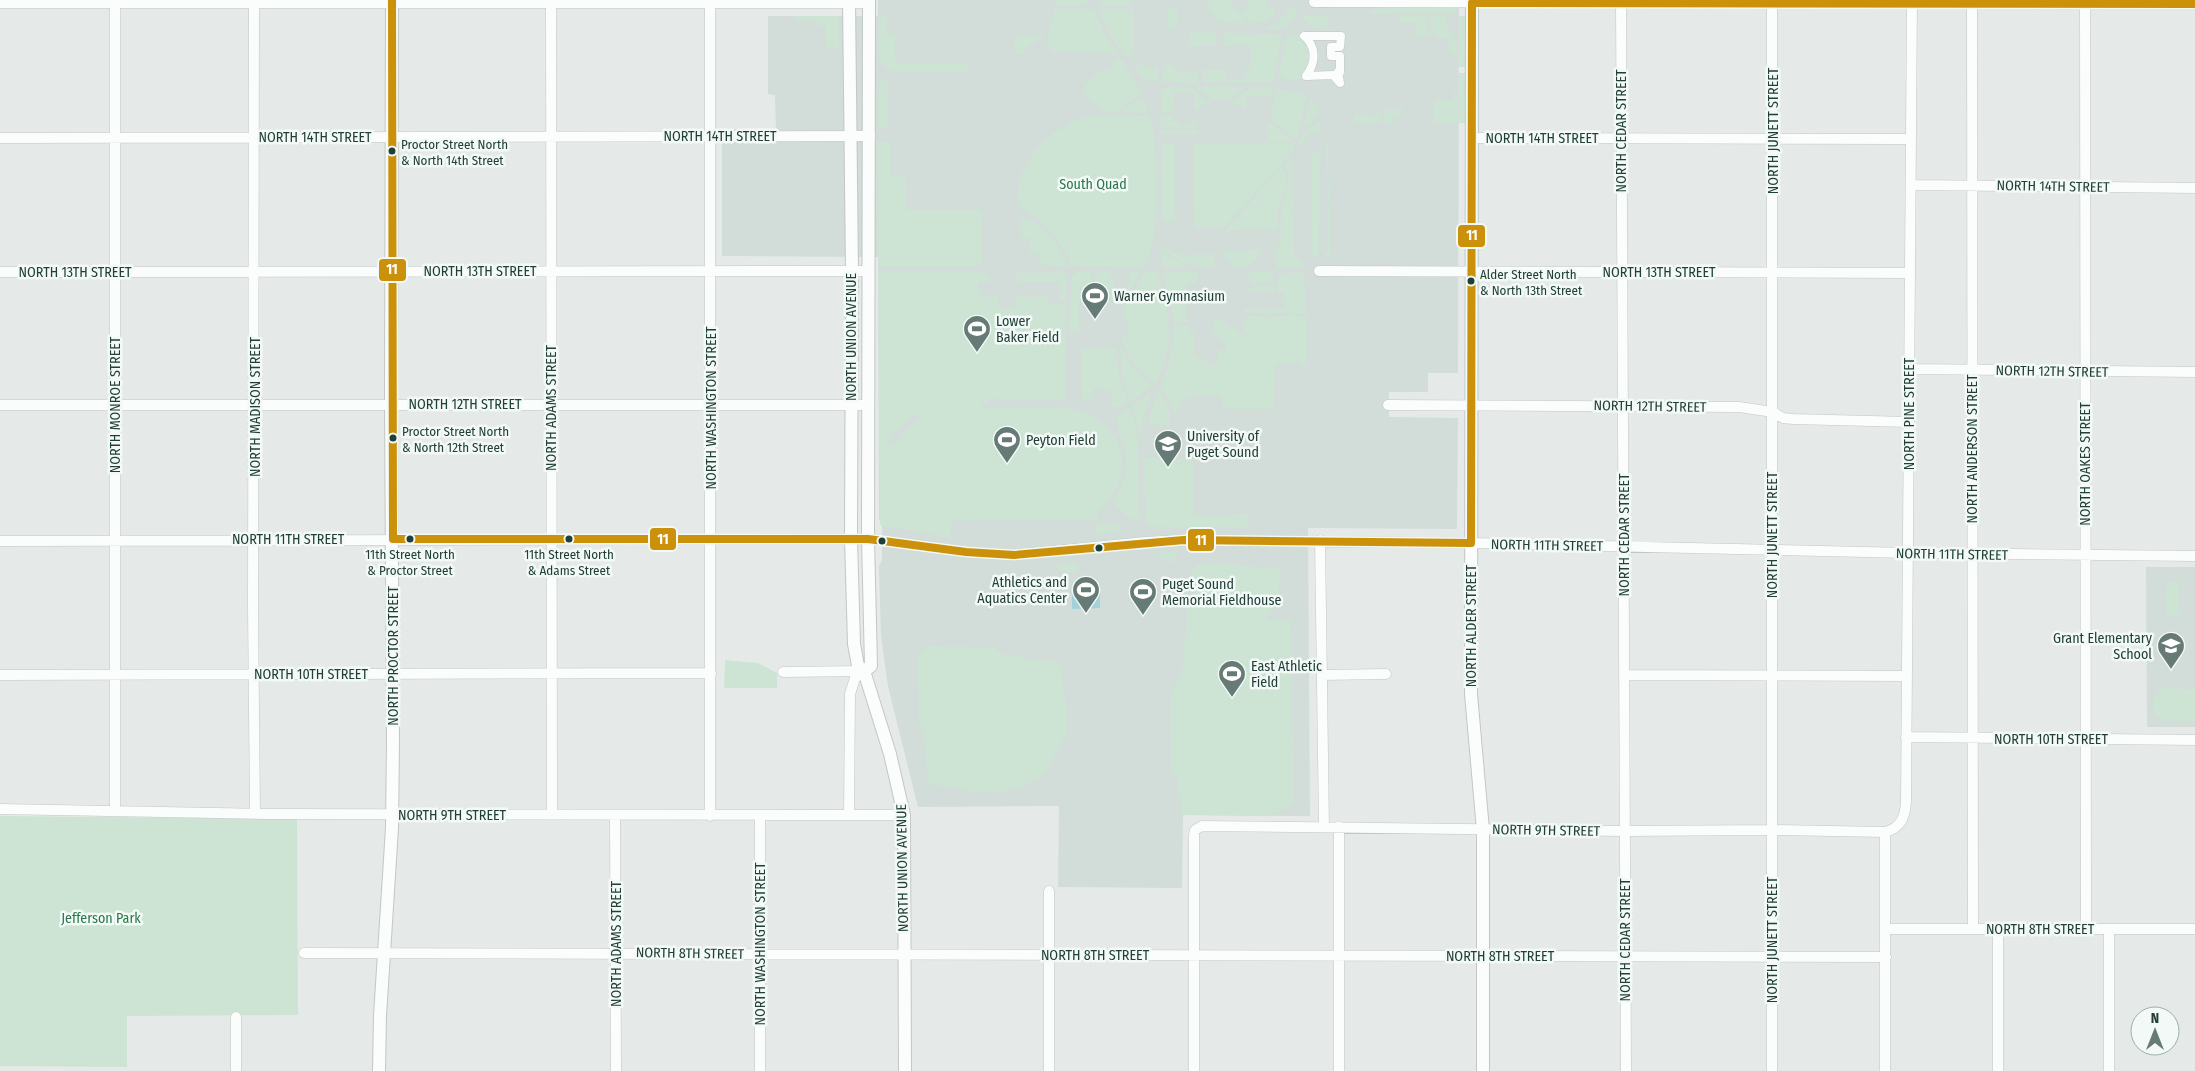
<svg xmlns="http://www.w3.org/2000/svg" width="2195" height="1071" font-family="'Fira Sans Condensed',sans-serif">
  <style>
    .built { fill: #d2dcd8 }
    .green { fill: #cde4d4; fill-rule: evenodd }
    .water { fill: #a3d2da }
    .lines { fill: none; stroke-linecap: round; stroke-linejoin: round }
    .pedestrian-casing { stroke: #c2c7c5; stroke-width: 9 }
    .minor-casing { stroke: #c2c7c5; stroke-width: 11 }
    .tertiary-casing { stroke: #c2c7c5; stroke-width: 14 }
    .pedestrian { stroke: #fbfcfc; stroke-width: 8 }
    .minor { stroke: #fbfcfc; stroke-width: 10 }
    .tertiary { stroke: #fbfcfc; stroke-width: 12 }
    .bus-1-casing { stroke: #f2f9f6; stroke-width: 11 }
    .bus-1 { stroke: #cc910b; stroke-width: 8 }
    .bus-dot { fill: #213f37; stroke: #f2f9f6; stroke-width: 2 }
    .labels { text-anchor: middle; stroke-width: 5; stroke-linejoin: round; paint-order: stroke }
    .bus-label { font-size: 13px; fill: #213f37; stroke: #f2f9f6; text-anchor: start }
    .street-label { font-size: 14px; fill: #213f37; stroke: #f2f9f6 }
    .park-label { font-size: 14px; fill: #297748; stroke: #f2f9f6 }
    .poi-label { font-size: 14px; fill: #213f37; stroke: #f2f9f6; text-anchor: start }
    .line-badge { stroke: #f2f9f6; stroke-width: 2 }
    .badge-label { font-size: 14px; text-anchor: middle; font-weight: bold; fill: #fff }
  </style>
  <rect width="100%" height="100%" fill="#e5eae8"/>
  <path class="built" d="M878 0H1459L1458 373H1428V392H1389V417L1458 418 1457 529 1308 528 1310 816 1183 815 1182 888 1058 887 1059 806 918 807 888 686 881 636 879 566 882 560V526L879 519 878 257 722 256V129H776L775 95 768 94V16H878Z
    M2146 567H2195V727H2147Z"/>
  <path class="green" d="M1054 0H1087V6H1056Z
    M1101 0H1132V6H1101Z
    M1208 0H1231V6L1239 11 1247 23 1220 22 1209 11Z
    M1249 0H1267L1268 6 1275 9 1274 14 1268 21 1251 23 1241 13 1249 6Z
    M1433 7H1456V13H1371V9Z
    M1168 8H1177V28L1168 29Z
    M1297 8C1296 27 1280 30 1265 30L1278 22 1290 9Z
    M1054 9H1094L1106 37 1118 53 1052 52C1043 42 1051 21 1054 9Z
    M1099 9H1134V52L1130 56H1125C1114 41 1105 26 1099 9Z
    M887 12V34L895 35V63H967V71H890L878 59 879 20Z
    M795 16H839V48L826 47V26L816 25V21H795Z
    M1302 16H1328V30L1312 28Z
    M1400 16H1427V28L1431 35H1416V22H1400Z
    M1430 16H1445L1448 28 1457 41V55L1450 53 1448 38H1436L1431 28Z
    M1459 16H1465L1466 67H1459Z
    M1204 31 1216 33V46H1189V31Z
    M1224 33 1282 34 1273 82 1229 83V80L1245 78V70L1251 69V47L1248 45 1223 46Z
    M1294 34 1301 35 1313 51 1305 77 1291 82 1279 75 1286 37Z
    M1015 35H1043V38L1026 48 1023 54H1015Z
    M1114 59H1122L1141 94 1114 113C1106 113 1103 108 1096 105 1067 90 1096 74 1113 66Z
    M1137 65H1145L1153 69 1158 65V82L1146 80 1137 74Z
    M1163 65H1173C1179 78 1188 70 1197 70V83L1162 82Z
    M1203 70H1226V82L1203 83Z
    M1459 73H1466V123H1459Z
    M888 76V127H878V85Z
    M1169 87 1190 88 1212 105H1199V109H1195V93L1174 92 1173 111 1161 113V90Z
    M1196 87H1246C1223 105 1219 105 1196 87Z
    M1268 87 1273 89 1272 96H1246V109H1242V105H1229L1250 88Z
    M1277 89 1298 92 1307 96 1297 139 1272 121 1271 112Z
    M1453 92 1457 93V123H1434V100H1453Z
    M1143 98 1148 113 1119 112Z
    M1310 98 1317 108 1320 115 1306 127 1304 126Z
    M1385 109H1403V114H1393V123H1383Z
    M1364 113 1374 115 1379 113V123H1357L1354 121V114Z
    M1089 116H1150C1159 153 1162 233 1144 268L1072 266C1069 262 1068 257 1065 252 1055 234 1036 215 1017 205 1014 164 1051 125 1089 116Z
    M1161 116H1173V122H1179V125H1191L1192 122H1196V127H1161Z
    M1320 121 1321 132 1308 134 1302 145 1298 146 1304 133Z
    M1268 124H1272L1294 141H1268Z
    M1161 129H1197L1199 134H1161Z
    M878 142H891V177H906V210H981V265H977V267H878Z
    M1325 142H1328L1330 257H1325V252H1328L1327 158H1325Z
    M1193 143H1295L1292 152 1224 227 1194 228Z
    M1161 144H1175V222H1164V219L1161 218Z
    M1320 151 1319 256H1312V152Z
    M1292 157 1294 259 1300 260 1303 267H1277L1275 262V251L1280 244 1281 213 1289 175 1284 166Z
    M1281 167C1293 178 1279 200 1277 213 1277 219 1277 224 1277 230L1244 229 1225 231Z
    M1020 217C1043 222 1062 245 1068 267L1040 265 1039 253H1029V238L1021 237Z
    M1160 245 1168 256 1190 268H1162Z
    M1162 245 1170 251 1182 255 1214 254V267C1195 268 1174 263 1162 245Z
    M1259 250V256L1247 267H1232V263L1224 256V251Z
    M878 271H979L980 274H989V282H978L980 297H998L999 308H1015L1016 297H1047V304L1065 305V400L988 399V404H982L981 408H946H1066C1122 413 1143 477 1097 511V520L951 521V538L880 525ZM914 413 918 418 904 432 898 442 889 443V440H892V435H895L892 432 896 433Z
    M1091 271V299H1079V331H1069L1072 275H1076V272Z
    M1109 271 1115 285 1117 299H1095V271Z
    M1249 271 1273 272V281L1253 284 1247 275Z
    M1129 272H1141L1121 306 1120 296 1130 281Z
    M1145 272H1158C1169 317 1176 339 1156 384 1140 373 1124 357 1122 336L1128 335V321L1122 320 1126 304Z
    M1163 272H1195L1199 274 1195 284 1186 285V298H1169Z
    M1017 273H1064L1065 275H1067L1066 300H1059V297L1061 296 1059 282H1017Z
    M1283 273H1304L1306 315C1285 310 1266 316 1244 312V309H1284V292H1278V279Z
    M1274 284V292H1246L1245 289Z
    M1171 301H1187L1185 312 1187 322 1174 323Z
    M1290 314 1307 318V366H1301L1300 363H1275L1274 409H1223L1222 395H1194V397L1183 400 1175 415 1166 394 1160 387C1169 367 1173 348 1174 326H1189V331H1194L1195 357 1204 360 1210 366 1218 364 1215 362 1219 357 1218 350 1226 351 1225 345 1213 332V320H1219L1245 335 1247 333 1244 330V323L1248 315 1269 318Z
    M1120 344 1131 366 1153 386 1130 402 1122 375Z
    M1081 347 1116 349 1118 370 1128 403 1121 407H1108L1115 400 1109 390 1094 389 1091 393 1092 403 1082 399Z
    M1158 390C1168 401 1170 411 1170 425H1148Z
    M1151 393 1142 422 1141 436 1132 406Z
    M1129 407C1145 442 1135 481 1140 517L1129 519 1113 502C1127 483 1131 456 1119 435L1120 433C1114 420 1116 414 1129 407Z
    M1143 458 1193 460V515L1248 514V528L1150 527 1146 523Z
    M1102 523 1120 526 1121 532 1097 535 1095 524Z
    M1159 551H1177L1176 562 1159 559Z
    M1077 563V573L1058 571 1057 565Z
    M1209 563 1281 569 1278 597 1267 620 1291 619 1294 804 1269 816 1182 815V799L1178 798 1177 775H1171L1170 708 1172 688 1177 683 1184 665 1183 635H1187V597L1188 595H1195V581L1192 580V570L1199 564Z
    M2179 581V613L2167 620C2167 608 2163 594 2168 582Z
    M928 646 994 647 1002 654 1060 663 1067 712V731L1048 769 1040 778 1021 787 1002 792H977L928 784 924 731 919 725 917 657Z
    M725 660 758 663 777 673V688H724Z
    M2168 687 2187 690 2195 689V722H2167L2155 714C2151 702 2155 691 2168 687Z
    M0 816 297 819 298 1015 127 1016V1067L0 1066Z"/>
  <path class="water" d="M1072 593H1100V608L1072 609Z"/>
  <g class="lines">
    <defs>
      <path id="pedestrian" d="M1304 36H1341L1340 47H1331V56H1340V72H1338L1340 83 1333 75 1306 76C1316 63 1317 47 1304 36Z"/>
      <path id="minor" d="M254 0 253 608 255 813
        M551 0 552 815
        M710 0V816
        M1621 0 1626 1071
        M1972 0 1973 929
        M2085 0 2086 929
        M1314 2 2195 4
        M0 3H869
        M0 138 870 136
        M1472 138 1911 139
        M1911 185 2195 188
        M1319 271 1910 273
        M0 272 869 271
        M1909 369 2195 372
        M0 405H869
        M1388 405 1739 407 1773 412 1783 418 1793 419 1909 422
        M1320 540 1324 827
        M0 541 851 539H868L966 552 1014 555 1145 542 1184 540 1471 543 1908 553 2195 556
        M783 672 864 671
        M0 675 711 673
        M1322 675 1386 674
        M1625 675 1907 676
        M1906 737 2195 740
        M0 809 267 814 904 815
        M115 810V0
        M849 815 850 694 855 678 864 671
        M615 816 616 1071
        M760 816V1071
        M1885 832V1071
        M1886 929H2195
        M1998 929V1071
        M2109 929V1071
        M304 953 1886 957
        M236 1017V1071
        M1049 1071V891
        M1194 1071V835L1195 830 1202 826 1625 831 1772 830 1885 832C1901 828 1905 817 1906 802L1912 0
        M1339 1071V827
        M1772 1071V0"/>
      <path id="tertiary" d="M849 0 852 271 851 539 854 644 858 666 864 671 890 754 904 815 905 1071
        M1472 0 1471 694 1483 830V1071
        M864 671 871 666 868 539 869 0
        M379 1071 380 1016 392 828 393 741 391 405 392 0"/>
    </defs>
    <use href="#pedestrian" class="pedestrian-casing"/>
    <use href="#minor" class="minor-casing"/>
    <use href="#tertiary" class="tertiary-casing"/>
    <use href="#pedestrian" class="pedestrian"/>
    <use href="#minor" class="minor"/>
    <use href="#tertiary" class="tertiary"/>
    <defs>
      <path id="bus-1" d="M392 0 393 539
        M1472 3 2195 4
        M393 539H868L966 552 1014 555 1184 540 1471 543
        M1471 543 1472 3"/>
    </defs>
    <use href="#bus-1" class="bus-1-casing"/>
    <use href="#bus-1" class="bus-1"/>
  </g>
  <defs>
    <symbol id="stadium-pin" viewBox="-11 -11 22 30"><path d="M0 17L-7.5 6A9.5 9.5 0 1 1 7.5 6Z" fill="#667b75" stroke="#f2f9f6"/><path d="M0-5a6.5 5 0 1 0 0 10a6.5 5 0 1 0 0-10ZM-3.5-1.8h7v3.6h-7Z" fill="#fff"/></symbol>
    <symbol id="university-pin" viewBox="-11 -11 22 30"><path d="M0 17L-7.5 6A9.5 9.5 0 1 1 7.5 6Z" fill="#667b75" stroke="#f2f9f6"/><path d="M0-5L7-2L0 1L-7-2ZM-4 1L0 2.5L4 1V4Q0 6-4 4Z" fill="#fff"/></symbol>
    <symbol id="school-pin" viewBox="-11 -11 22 30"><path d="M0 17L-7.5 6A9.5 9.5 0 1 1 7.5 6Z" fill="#667b75" stroke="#f2f9f6"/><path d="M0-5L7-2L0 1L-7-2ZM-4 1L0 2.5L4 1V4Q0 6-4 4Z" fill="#fff"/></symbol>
  </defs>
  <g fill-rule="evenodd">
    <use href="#stadium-pin" x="1079" y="280" width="32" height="43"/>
    <use href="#stadium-pin" x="961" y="313" width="32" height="43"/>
    <use href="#stadium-pin" x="991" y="424" width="32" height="43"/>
    <use href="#university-pin" x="1152" y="428" width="32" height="43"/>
    <use href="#stadium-pin" x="1070" y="574" width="32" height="43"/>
    <use href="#stadium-pin" x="1127" y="576" width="32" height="43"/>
    <use href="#school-pin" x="2155" y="630" width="32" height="43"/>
    <use href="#stadium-pin" x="1216" y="658" width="32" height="43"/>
  </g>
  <g class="bus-dot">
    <circle cx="392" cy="151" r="4.5"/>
    <circle cx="1471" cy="281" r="4.5"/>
    <circle cx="393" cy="438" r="4.5"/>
    <circle cx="410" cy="539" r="4.5"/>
    <circle cx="569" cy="539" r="4.5"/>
    <circle cx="882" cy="541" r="4.5"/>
    <circle cx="1099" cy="548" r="4.5"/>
  </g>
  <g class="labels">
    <g class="bus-label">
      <text x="401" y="149">Proctor Street North<tspan x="401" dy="16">&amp; North 14th Street</tspan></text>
      <text x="1480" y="279">Alder Street North<tspan x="1480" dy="16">&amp; North 13th Street</tspan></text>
      <text x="402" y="436">Proctor Street North<tspan x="402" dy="16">&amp; North 12th Street</tspan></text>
      <text x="410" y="559" text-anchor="middle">11th Street North<tspan x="410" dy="16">&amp; Proctor Street</tspan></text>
      <text x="569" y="559" text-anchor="middle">11th Street North<tspan x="569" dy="16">&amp; Adams Street</tspan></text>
    </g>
    <g class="street-label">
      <text transform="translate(1621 131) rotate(-90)" y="5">NORTH CEDAR STREET</text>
      <text transform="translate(1773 131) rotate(-90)" y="5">NORTH JUNETT STREET</text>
      <text x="720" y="141">NORTH 14TH STREET</text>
      <text x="315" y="142">NORTH 14TH STREET</text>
      <text x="1542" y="143">NORTH 14TH STREET</text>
      <text transform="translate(2053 186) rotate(1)" y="5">NORTH 14TH STREET</text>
      <text x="480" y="276">NORTH 13TH STREET</text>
      <text x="75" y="277">NORTH 13TH STREET</text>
      <text x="1659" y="277">NORTH 13TH STREET</text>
      <text transform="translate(851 337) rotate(-90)" y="5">NORTH UNION AVENUE</text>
      <text transform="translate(2052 371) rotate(1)" y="5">NORTH 12TH STREET</text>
      <text x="465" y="409">NORTH 12TH STREET</text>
      <text transform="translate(115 405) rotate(-90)" y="5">NORTH MONROE STREET</text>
      <text transform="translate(1650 406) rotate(1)" y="5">NORTH 12TH STREET</text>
      <text transform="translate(255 407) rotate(-90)" y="5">NORTH MADISON STREET</text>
      <text transform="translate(551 408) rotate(-90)" y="5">NORTH ADAMS STREET</text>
      <text transform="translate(711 408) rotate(-90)" y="5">NORTH WASHINGTON STREET</text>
      <text transform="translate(1909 414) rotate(-90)" y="5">NORTH PINE STREET</text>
      <text transform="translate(1972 449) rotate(-90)" y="5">NORTH ANDERSON STREET</text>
      <text transform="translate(2085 464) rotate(-90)" y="5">NORTH OAKES STREET</text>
      <text transform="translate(1624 535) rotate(-90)" y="5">NORTH CEDAR STREET</text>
      <text transform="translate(1772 535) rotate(-90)" y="5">NORTH JUNETT STREET</text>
      <text x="288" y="544">NORTH 11TH STREET</text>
      <text transform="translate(1547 545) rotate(1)" y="5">NORTH 11TH STREET</text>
      <text transform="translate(1952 554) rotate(1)" y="5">NORTH 11TH STREET</text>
      <text transform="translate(1471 626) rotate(-90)" y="5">NORTH ALDER STREET</text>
      <text transform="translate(393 656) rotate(-90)" y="5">NORTH PROCTOR STREET</text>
      <text x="311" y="679">NORTH 10TH STREET</text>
      <text x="2051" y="744">NORTH 10TH STREET</text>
      <text x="452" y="820">NORTH 9TH STREET</text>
      <text transform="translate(1546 830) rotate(1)" y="5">NORTH 9TH STREET</text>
      <text transform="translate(902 868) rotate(-91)" y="5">NORTH UNION AVENUE</text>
      <text x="2040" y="934">NORTH 8TH STREET</text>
      <text transform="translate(1625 940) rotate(-90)" y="5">NORTH CEDAR STREET</text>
      <text transform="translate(1772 940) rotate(-90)" y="5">NORTH JUNETT STREET</text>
      <text transform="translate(616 944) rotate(-90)" y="5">NORTH ADAMS STREET</text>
      <text transform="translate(760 944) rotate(-90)" y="5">NORTH WASHINGTON STREET</text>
      <text transform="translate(690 953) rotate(1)" y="5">NORTH 8TH STREET</text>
      <text x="1095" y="960">NORTH 8TH STREET</text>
      <text x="1500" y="961">NORTH 8TH STREET</text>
    </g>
    <g class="park-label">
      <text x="1093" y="189">South Quad</text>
      <text x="101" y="923">Jefferson Park</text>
    </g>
    <g class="poi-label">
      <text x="1114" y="301">Warner Gymnasium</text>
      <text x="996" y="326">Lower<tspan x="996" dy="16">Baker Field</tspan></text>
      <text x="1187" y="441">University of<tspan x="1187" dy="16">Puget Sound</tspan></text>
      <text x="1026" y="445">Peyton Field</text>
      <text x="1067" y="587" text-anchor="end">Athletics and<tspan x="1067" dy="16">Aquatics Center</tspan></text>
      <text x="1162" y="589">Puget Sound<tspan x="1162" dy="16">Memorial Fieldhouse</tspan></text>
      <text x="2152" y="643" text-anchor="end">Grant Elementary<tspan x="2152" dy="16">School</tspan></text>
      <text x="1251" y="671">East Athletic<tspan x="1251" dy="16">Field</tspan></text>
    </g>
  </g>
  <g class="line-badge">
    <rect x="1457" y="224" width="29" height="24" rx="5" fill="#cc910b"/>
    <rect x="378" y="258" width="29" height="24" rx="5" fill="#cc910b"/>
    <rect x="649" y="527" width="28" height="24" rx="5" fill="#cc910b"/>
    <rect x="1187" y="528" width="28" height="24" rx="5" fill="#cc910b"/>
  </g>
  <g class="badge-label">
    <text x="1472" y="240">11</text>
    <text x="392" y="274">11</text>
    <text x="663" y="544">11</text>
    <text x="1201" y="545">11</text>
  </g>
  <g transform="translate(2155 1031)"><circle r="24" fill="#f2f9f6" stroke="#9eafaa"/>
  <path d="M0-4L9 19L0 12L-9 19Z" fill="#667b75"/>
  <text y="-8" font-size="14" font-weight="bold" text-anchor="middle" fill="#213f37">N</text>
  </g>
</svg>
